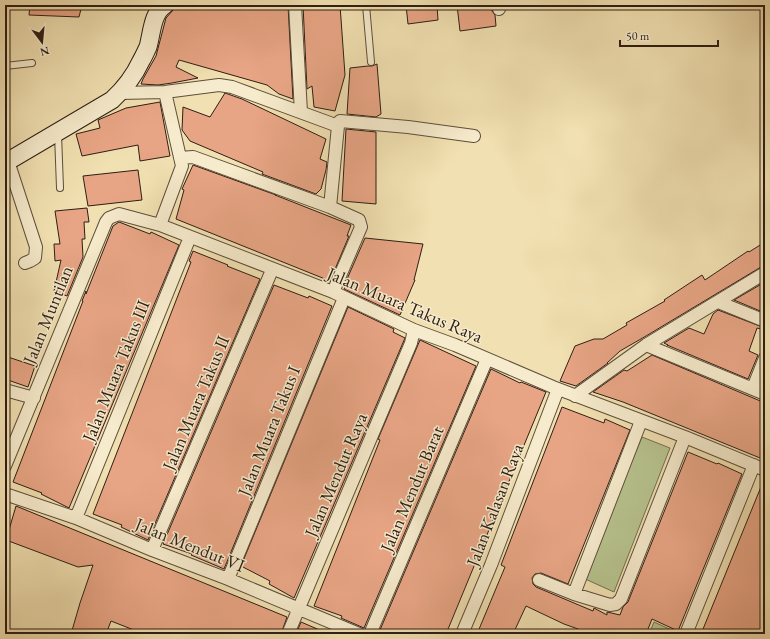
<svg xmlns="http://www.w3.org/2000/svg" width="770" height="639" font-family="'EB Garamond',serif">
<rect width="100%" height="100%" fill="#f1e0b1"/>
<filter id="stains"><feTurbulence type="fractalNoise" baseFrequency=".005" numOctaves="4"/><feColorMatrix values="0 0 0 0 .2 0 0 0 0 .09 0 0 0 0 .02 0 0 0 .5 -.17"/></filter>
<radialGradient id="worn" r=".72"><stop offset=".6" stop-color="#630" stop-opacity="0"/><stop offset="1" stop-color="#630" stop-opacity=".3"/></radialGradient>
<path fill="#b7c38e" stroke="#727052" d="M642 437 670 448 614 592 583 578Z
M654 622 676 632 675 634H649Z"/>
<path fill="#e8a585" stroke="#2d1e15" d="M30 5H82L79 17 29 15Z
M192 5H288L293 99 279 94 267 85 179 60 176 67 198 78 172 83 158 85 141 84 143 79 156 56 166 18 174 9Z
M303 5H340L345 75 335 111 314 107 312 86 307 89Z
M406 5H437L438 20 408 24Z
M457 5H491L492 11 495 15 496 26 460 31Z
M377 64 381 114 376 117 347 114 350 68 368 66H372Z
M225 93 242 99 326 139 320 159 327 162 326 170 321 189 316 194 262 174 263 172 190 141 182 130 183 107 210 117Z
M160 102 170 156 140 161 138 145 82 156 76 134 100 128 98 120 126 108Z
M346 129 376 132V204L342 201Z
M193 165 276 195H275L351 225 347 236H349L330 281 176 219 184 190 182 189Z
M138 170 142 200 88 206 83 176Z
M87 208 89 222H84L85 239H82L83 257 67 296 54 291 61 260 55 261 54 244H60L55 211Z
M119 222 150 234 151 232 179 245 69 508 41 494 42 493 13 482 83 301H82L86 291V294L113 226Z
M365 238 423 244 414 280H415L400 315 344 289 345 287 344 286Z
M765 242V266L761 267 646 336 620 351 607 363H608L576 386 560 381 575 346 594 339H603L627 325 626 323 665 301 664 300 702 275 705 280 748 251 749 252Z
M193 251 228 265 227 266 260 279 148 540 121 527 122 525 93 514 191 262 189 261Z
M765 282V313L734 300Z
M274 285 308 298 309 296 332 306 224 569 191 555 192 554 163 544Z
M348 307 394 329 393 332 405 338 294 598 269 584 270 581 241 566Z
M718 310 765 328V330L757 328 749 351 758 355 748 379 667 345H668L664 343 689 328 704 334 713 314Z
M420 340 476 366 364 628 341 618 342 616 314 606 380 440 378 439Z
M652 355 765 403V460L623 402 593 392 624 370 627 371Z
M5 356 35 366 28 387 5 379Z
M491 369 520 383 521 382 546 392 446 634H388L380 630Z
M562 407 604 423 605 419 630 430 568 584 541 573 535 574 532 578 533 584 536 587 593 611 594 608 607 615V612L620 615 623 607 628 602 688 452 717 464 718 463 742 474 678 631 652 619 646 634H592L564 624 526 606 513 634H477L505 567 501 565Z
M765 477V629L763 634H701Z
M16 506 287 617 281 634H144L111 621 106 634H71L80 603 93 565 78 567 6 540Z
M301 622 329 634H296Z"/>
<g fill="none" stroke-linecap="round" stroke-linejoin="round">
<defs>
<path id="lane" d="M148 5 157 12
M366 5 371 62
M5 66 32 63
M58 134 60 188"/>
<path id="street" d="M295 5 301 112
M498 5 499 9
M120 93 165 92 219 85 232 87 338 126 330 207
M338 126V123L340 121 408 127 474 136
M180 158 193 157 330 207 359 220 361 227 333 292
M8 161 36 247 35 258 30 261 25 263
M160 225 182 166 165 92
M718 302 765 321
M646 345 765 394
M753 388 765 358
M5 390 34 398
M575 396 646 345 765 273
M5 466 106 222 109 218 119 214 160 225 333 292 414 330 455 345 553 387 685 437 765 470
M5 494 76 518 152 550 228 579 359 634
M76 518 190 237
M152 550 272 270
M228 579 344 298
M539 580 574 594 610 605 616 604 621 599 685 437
M574 594 641 421
M288 634 411 343 414 330
M370 634 487 359
M462 634 491 565 558 389
M686 634 754 465"/>
<path id="secondary" d="M5 163 112 100C124 89 134 76 141 61 144 56 146 51 148 47 152 33 152 13 165 5"/>
</defs>
<use href="#lane" stroke="#5e4e3c" stroke-width="8"/>
<use href="#street" stroke="#5e4e3c" stroke-width="14"/>
<use href="#secondary" stroke="#2d1e15" stroke-width="19"/>
<use href="#lane" stroke="#f6ebcc" stroke-width="6"/>
<use href="#street" stroke="#f6ebcc" stroke-width="12"/>
<use href="#secondary" stroke="#f6ebcc" stroke-width="17"/>
</g>
<g text-anchor="middle" stroke-width="3" stroke-linejoin="round" paint-order="stroke">
<g font-size="18" fill="#2d1e15" stroke="#f6ebcc">
<text transform="translate(405 305) rotate(23)" y="6">Jalan Muara Takus Raya</text>
<text transform="translate(48 315) rotate(-68)" y="6">Jalan Muntilan</text>
<text transform="translate(116 371) rotate(-68)" y="6">Jalan Muara Takus III</text>
<text transform="translate(196 403) rotate(-67)" y="6">Jalan Muara Takus II</text>
<text transform="translate(269 431) rotate(-68)" y="6">Jalan Muara Takus I</text>
<text transform="translate(336 475) rotate(-67)" y="6">Jalan Mendut Raya</text>
<text transform="translate(412 489) rotate(-67)" y="6">Jalan Mendut Barat</text>
<text transform="translate(495 505) rotate(-69)" y="6">Jalan Kalasan Raya</text>
<text transform="translate(190 545) rotate(22)" y="6">Jalan Mendut VI</text>
</g>
</g>
<rect width="770" height="639" fill="none" stroke="#f1e0b1" stroke-width="20"/>
<rect x="6" y="6" width="758" height="627" fill="none" stroke="#2d1e15" stroke-width="2"/>
<rect x="10" y="10" width="750" height="619" fill="none" stroke="#2d1e15"/>
<g transform="translate(42 42) rotate(164)" stroke="#f6ebcc" stroke-width="3" paint-order="stroke">
<path d="M0-3L7 15L0 10L-7 15Z" fill="#2d1e15"/>
<text y="-6" font-size="11" font-weight="bold" text-anchor="middle" fill="#2d1e15">N</text>
</g>
<path d="M620 40v6h98v-6" fill="none" stroke="#2d1e15" stroke-width="2"/>
<text x="626" y="40" font-size="12" fill="#2d1e15" stroke="#f6ebcc" stroke-width="3" paint-order="stroke">50 m</text>
<rect width="100%" height="100%" filter="url(#stains)"/>
<rect width="100%" height="100%" fill="url(#worn)"/>
</svg>
